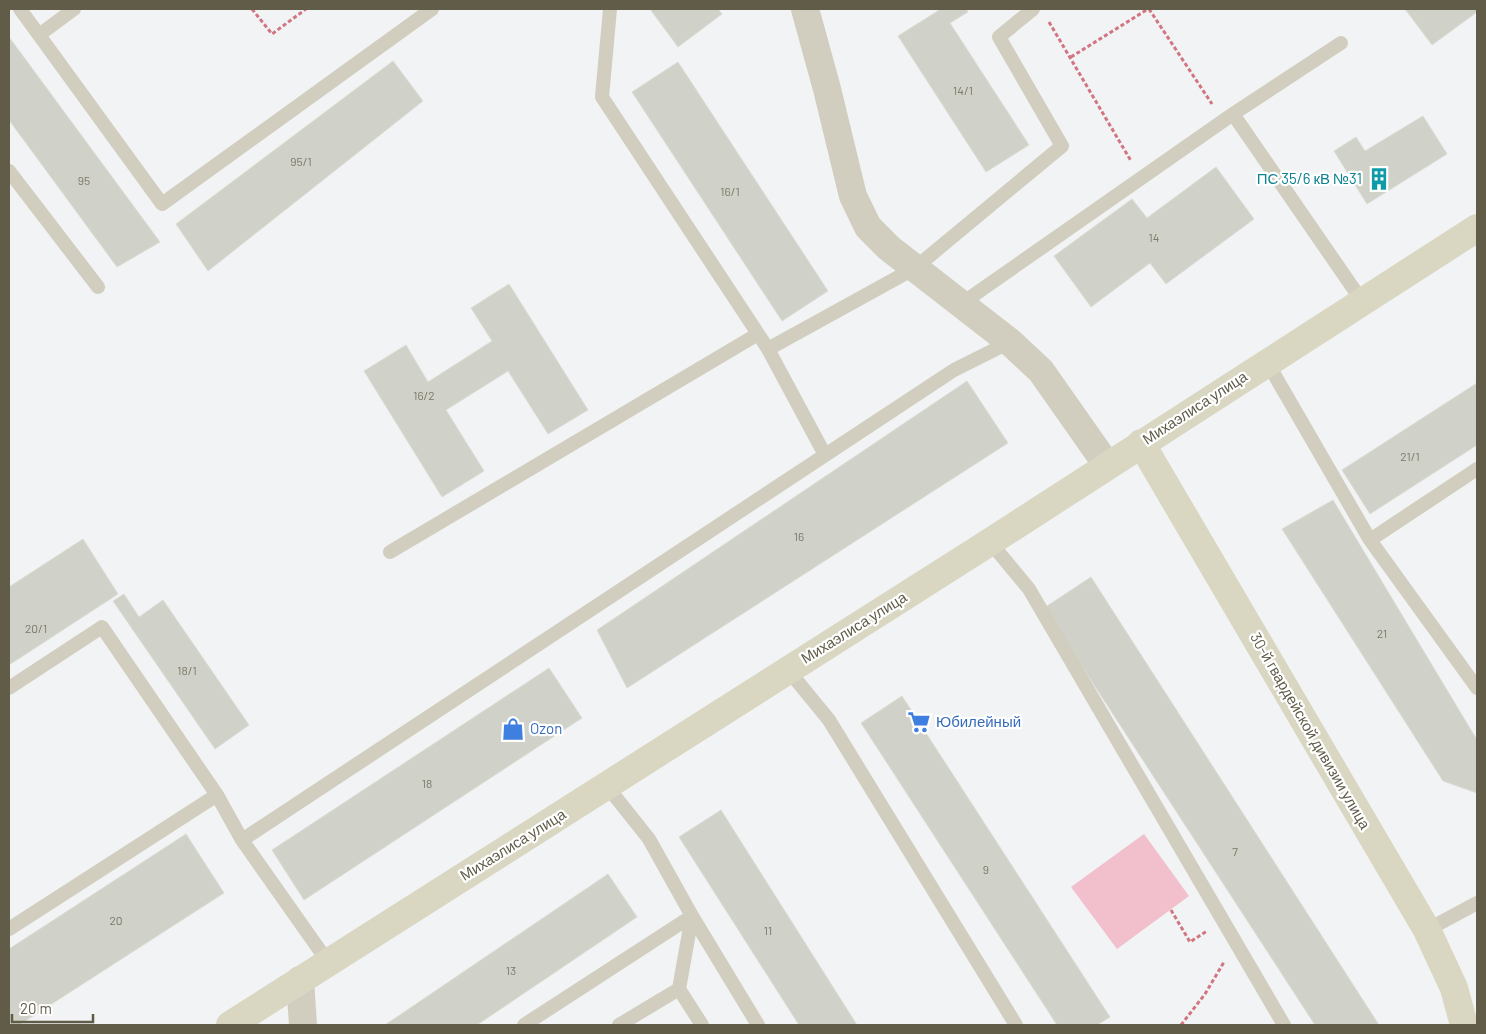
<svg xmlns="http://www.w3.org/2000/svg" width="1486" height="1034" font-family="Barlow,sans-serif">
<rect width="100%" height="100%" fill="#f1f3f4"/>
<path fill="#f2bfcc" d="M1144 834 1189 896 1117 949 1071 887Z"/>
<path fill="#d0d1c8" stroke="#dcddd5" d="M650 9H718L722 14 678 47Z
M941 9H966L968 12 950 23 1029 145 986 172 898 36Z
M1405 9H1477V12L1432 45Z
M9 37 160 242 117 267 9 120Z
M393 61 423 101 208 271 176 224Z
M678 62 828 291 782 321 632 92Z
M1423 116 1447 154 1367 204 1334 151 1356 137 1365 151Z
M1216 167 1254 219 1166 284 1150 263 1091 307 1054 256 1132 199 1147 218Z
M509 284 588 410 548 434 508 371 446 410 484 471 442 497 364 371 406 345 428 382 492 341 471 308Z
M967 381 1008 443 627 688 597 630Z
M1477 383V445L1370 514 1342 470Z
M1333 500 1477 740V793L1443 781 1282 529Z
M83 539 118 594 9 665V587Z
M1091 577 1379 1025H1315L1044 608Z
M124 594 139 617 163 600 249 725 215 749 113 601Z
M549 668 582 718 304 900 272 850Z
M902 696 1110 1017 1097 1025H1057L861 723Z
M721 810 857 1025H799L679 837Z
M186 834 224 893 19 1025H9V949Z
M608 874 637 917 477 1025H385Z"/>
<g fill="none" stroke-linecap="round" stroke-linejoin="round">
<path stroke="#d27581" stroke-width="3" stroke-dasharray="4 2.5" stroke-linecap="butt" d="M252 9 272 34 306 9
M1149 9 1212 104
M1049 22 1131 161
M1071 57 1148 9
M1171 910 1190 942 1207 931
M1181 1025 1205 994 1224 962"/>
<path stroke="#d1cebf" stroke-width="14" d="M20 9 162 204 432 9
M610 9 602 97 768 349 915 268 1062 146 999 37 1033 9
M39 35 74 9
M1233 114 1341 43
M9 171 98 287
M961 304 1233 114 1362 301
M768 349 825 455
M1267 362 1370 540
M1477 469 1370 540 1477 688
M990 542 1029 589 1284 1025
M390 552 758 334
M788 670 829 720 1016 1025
M9 688 102 627 217 795 9 929
M606 785 649 839 692 916 758 1025
M217 795 242 840 954 370 1010 342
M242 840 328 962
M1427 930 1477 903
M679 989 702 1025
M524 1025 692 916
M619 1025 679 989 692 916"/>
<path stroke="#d1cebf" stroke-width="28" d="M805 9 827 89 853 196 868 227 889 248 1010 342 1041 371 1107 465
M300 980 303 1025"/>
<path stroke="#d9d6c2" stroke-width="28" d="M1141 443 1427 930 1454 988 1464 1025
M230 1025 990 542 1477 228"/>
</g>
<defs>
<symbol id="building-bare" viewBox="-9 -9 18 18"><path d="M-4-6H4V6H1V3H-1V6H-4ZM-2.5-4.3h1.7v1.8h-1.7ZM.8-4.3h1.7v1.8H.8ZM-2.5-1h1.7V.8h-1.7ZM.8-1h1.7V.8H.8Z" fill="#0f9aa8" stroke="#fff" stroke-width="2.5" paint-order="stroke"/></symbol>
<symbol id="supermarket-bare" viewBox="-9 -9 18 18"><path d="M-6-5.5h2.5l.6 2H6L4.5 2H-2.5L-4.4-4H-6ZM-1.5 3.2a1.3 1.3 0 1 0 .1 0ZM3 3.2a1.3 1.3 0 1 0 .1 0Z" fill="#3f7fe0" stroke="#fff" stroke-width="2.5" paint-order="stroke"/></symbol>
<symbol id="shop-bare" viewBox="-9 -9 18 18"><path d="M-5-2.5h2.3a2.7 3.5 0 0 1 5.4 0H5L5.5 6h-11ZM-1.5-2.5h3a1.5 2.3 0 0 0-3 0Z" fill="#3f7fe0" stroke="#fff" stroke-width="2.5" paint-order="stroke"/></symbol>
</defs>
<g fill-rule="evenodd">
<use href="#building-bare" x="1363" y="163" width="32" height="32"/>
<use href="#supermarket-bare" x="903" y="706" width="32" height="32"/>
<use href="#shop-bare" x="497" y="713" width="32" height="32"/>
</g>
<g text-anchor="middle" stroke-width="4.5" stroke-linejoin="round" paint-order="stroke">
<g font-size="12" fill="#7c7968">
<text x="963" y="95">14/1</text>
<text x="301" y="166">95/1</text>
<text x="84" y="185">95</text>
<text x="730" y="196">16/1</text>
<text x="1154" y="242">14</text>
<text x="424" y="400">16/2</text>
<text x="1410" y="461">21/1</text>
<text x="799" y="541">16</text>
<text x="36" y="633">20/1</text>
<text x="1382" y="638">21</text>
<text x="187" y="675">18/1</text>
<text x="427" y="788">18</text>
<text x="1235" y="856">7</text>
<text x="986" y="874">9</text>
<text x="116" y="925">20</text>
<text x="768" y="935">11</text>
<text x="511" y="975">13</text>
</g>
<g font-size="15" fill="#0d838f" stroke="#fff" text-anchor="end">
<text x="1362" y="184">ПС 35/6 кВ №31</text>
</g>
<g font-size="15" fill="#605c48" stroke="#fff">
<text transform="translate(1195 408) rotate(-33)" y="5">Михаэлиса улица</text>
<text transform="translate(854 628) rotate(-32)" y="5">Михаэлиса улица</text>
<text transform="translate(1310 731) rotate(60)" y="5">30-й гвардейской дивизии улица</text>
<text transform="translate(513 845) rotate(-32)" y="5">Михаэлиса улица</text>
</g>
<g font-size="15" fill="#366cbe" stroke="#fff" text-anchor="start">
<text x="936" y="727">Юбилейный</text>
<text x="530" y="734">Ozon</text>
</g>
</g>
<rect width="1486" height="1034" fill="none" stroke="#605c48" stroke-width="20"/>
<path d="M12 1014v8h81v-8" fill="none" stroke="#605c48" stroke-width="2.5"/>
<text x="20" y="1014" font-size="15" fill="#605c48" stroke="#ffffff" stroke-width="4" paint-order="stroke">20 m</text>
</svg>
